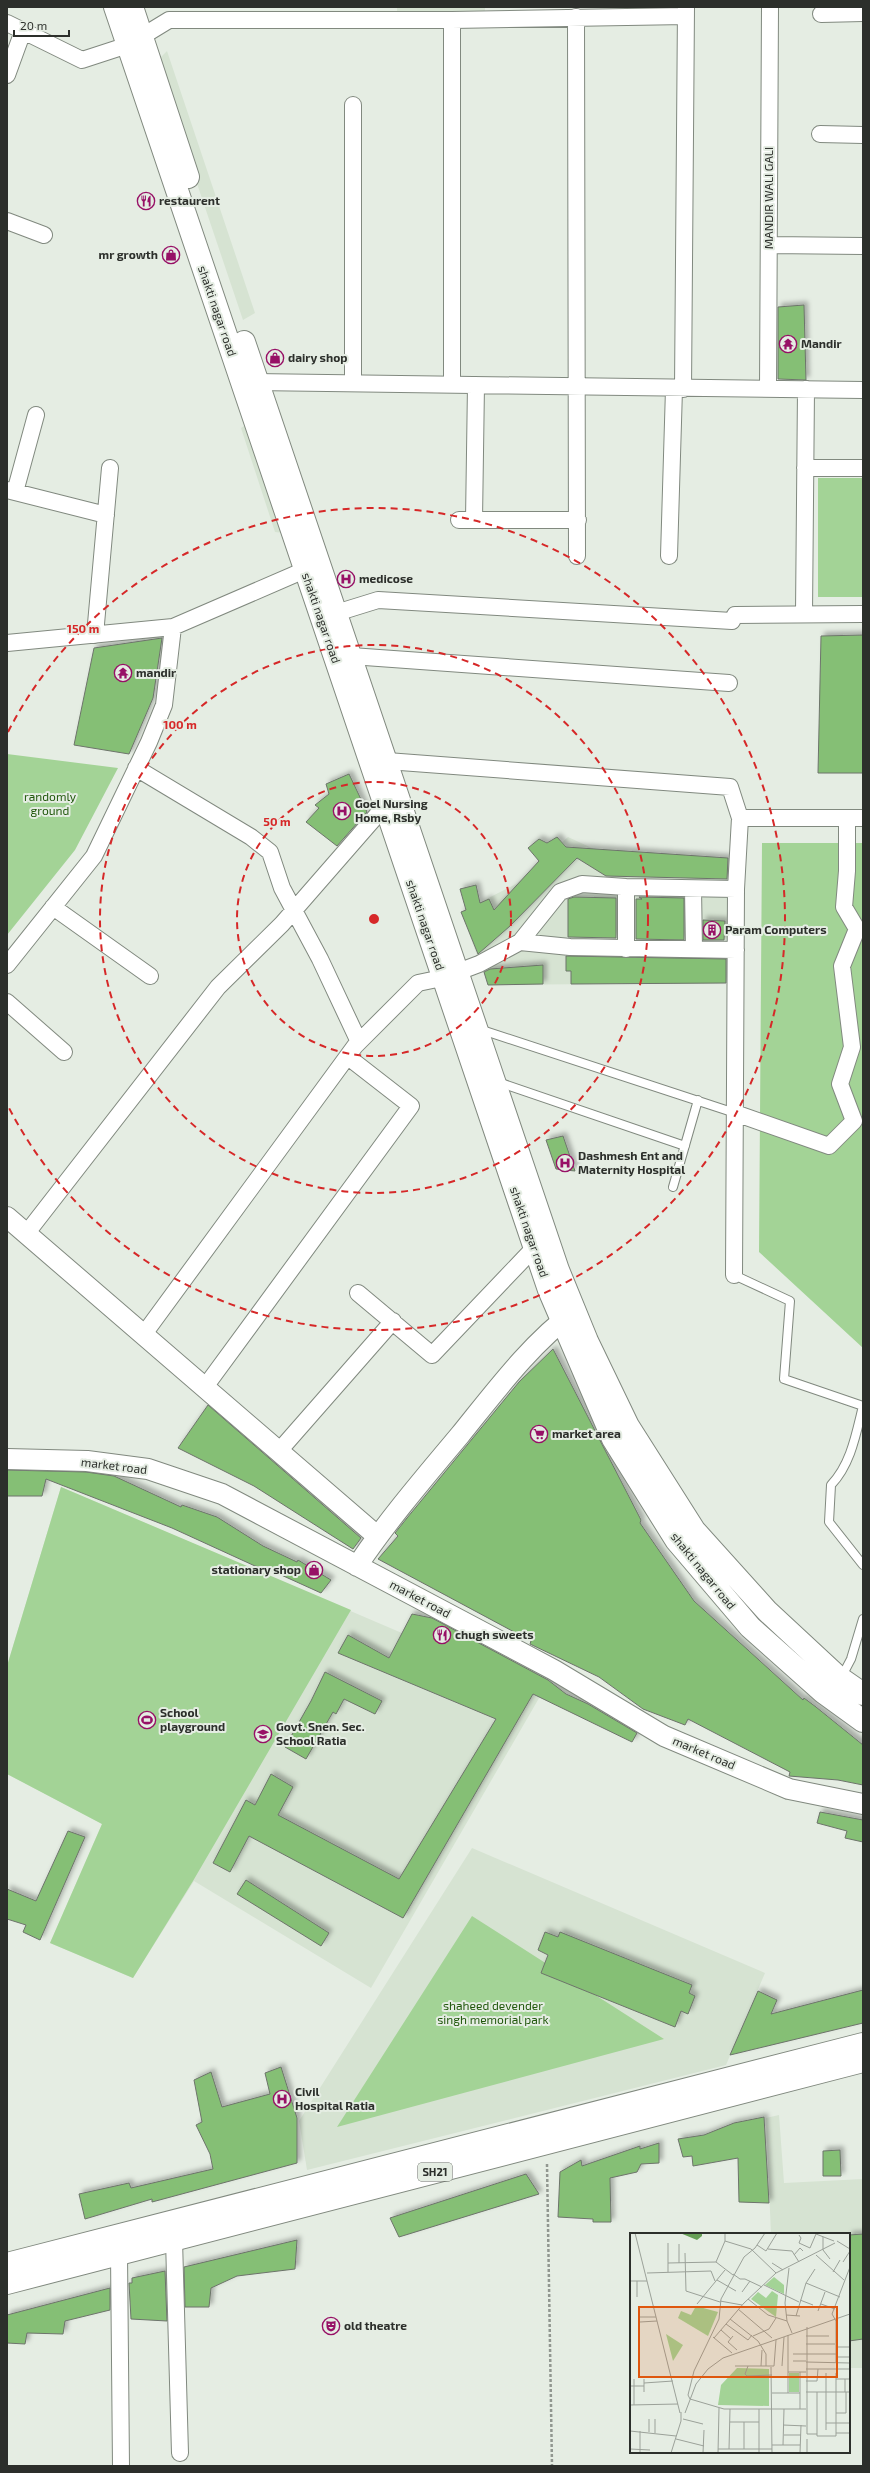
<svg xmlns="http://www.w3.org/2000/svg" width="870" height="2473" font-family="'Exo 2',sans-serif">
<defs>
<filter id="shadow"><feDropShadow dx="3.5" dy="-3.5" stdDeviation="2" flood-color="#0004"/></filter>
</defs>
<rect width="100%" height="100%" fill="#e5ede3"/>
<path fill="#d6e3d2" d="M397 7H485V13L397 12Z
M167 51 255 313 243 320 156 62Z
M247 424 283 533 275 532 241 428Z
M568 837 594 849 738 859 736 983 488 985 461 912 516 884Z
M61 1487 542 1693 371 1988 194 1881 133 1978 50 1943 102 1824 7 1774V1666Z
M472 1848 765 1973 726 2065 307 2170 299 2121Z
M779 2115 784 2183 863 2179V2368H849V2234H771L766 2118Z"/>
<path fill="#a3d396" d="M818 478H863V597H818Z
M7 754 118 768 75 850 7 935Z
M762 843H863V1348L759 1252Z
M61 1487 351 1610 193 1881 133 1978 50 1943 102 1824 7 1774V1666Z
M472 1916 664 2039 337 2127Z"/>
<path fill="#85bf74" stroke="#6d746b" filter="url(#shadow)" d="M804 305 806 380 778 379V307Z
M863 635V773H818L821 636Z
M162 638 153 698 129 754 74 745 94 648Z
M349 774 367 812 337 846 306 822 319 808 315 805 329 794 326 784Z
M557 837 566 847 728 858 727 879 606 876 577 858 510 926 478 954 461 912 466 910 460 889 476 885 480 903 489 899 494 910 539 861 528 848 539 839 547 843Z
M574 897 616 898V938L568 937V899Z
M639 897 684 898V940L636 939V899H642Z
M703 920 725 921 724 940H703Z
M566 956 726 959V983L571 984V971H566Z
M543 965V984L488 985 484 972 490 969Z
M563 1136 575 1171 556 1169 546 1140Z
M553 1349 641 1520 640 1523 694 1601 803 1700 804 1698 816 1707 863 1745V1785L838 1780 789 1776 790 1772 688 1719 685 1725 643 1709 599 1677 530 1644 531 1641 378 1559 398 1536 395 1533 407 1518 519 1382Z
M208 1405 361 1538 353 1549 254 1486 178 1448Z
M7 1470 86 1472 114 1476 181 1507 182 1505 217 1517 263 1546 297 1562 298 1560 331 1580 321 1593 268 1569 255 1566 172 1528 46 1479 42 1496H7Z
M412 1614 432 1618 548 1680 566 1694 588 1704 637 1733 632 1742 533 1694 403 1918 249 1836 230 1872 213 1863 246 1800 255 1805 271 1774 293 1787 278 1815 399 1879 496 1719 338 1653 348 1635 389 1658Z
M325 1672 382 1701 375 1714 344 1699 336 1714 333 1712 306 1759 285 1747 311 1701Z
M820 1812 863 1820V1842L845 1838 847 1831 817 1823Z
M68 1831 85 1837 40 1940 23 1932 26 1925 7 1919V1889L36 1901Z
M246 1880 329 1933 321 1946 237 1894Z
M545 1932 558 1937 560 1932 692 1985 689 1993 695 1996 688 2014 681 2011 675 2027 541 1973 548 1955 538 1950Z
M863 1990V2023L730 2055 758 1991 777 2000 771 2014Z
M281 2067 297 2118V2163L152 2202V2199L85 2219 79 2194 129 2183 131 2188 213 2169 210 2154 196 2125 202 2122 194 2080 211 2072 222 2107 270 2094 265 2073Z
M764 2117 769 2203 739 2202 738 2158 693 2166 692 2156 683 2157 678 2139 704 2135 734 2123Z
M659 2143V2163L641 2164 637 2172 610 2178 611 2222H593V2219L558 2217 560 2172 581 2160 582 2166 640 2146V2149Z
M840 2150 841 2176H823V2151Z
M526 2174 539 2194 399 2237 390 2218Z
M863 2234V2339L849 2341V2235Z
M297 2240 295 2269 237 2276 211 2288 209 2307H185L184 2267Z
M165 2271 167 2321 131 2319 129 2283H132V2278Z
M110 2288V2310L65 2321 63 2334 27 2333 25 2344 7 2343V2315Z"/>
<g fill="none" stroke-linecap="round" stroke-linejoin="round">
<defs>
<path id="service" d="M479 1029 735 1113
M498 1082 685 1146
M673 1187 698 1100
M734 1275 790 1301 784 1379 863 1406C856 1434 851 1464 831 1485L829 1522 863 1565
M841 1678 851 1659 863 1619"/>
<path id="minor" d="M821 14 863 13
M576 17 577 556
M452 20V385
M7 23 82 60 128 45 169 20H452L686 16
M7 75 23 31
M820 134 863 135
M7 221 44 235
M769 245 863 246
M249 382 863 390
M353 383V105
M683 389 686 7
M768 389 770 7
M805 468H863
M7 490 106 515
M15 492 36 415
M459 520H578
M474 520 476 385
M669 556 674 389
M336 613 378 600 732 621 735 615 863 614
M804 614 806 389
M95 635 110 468
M7 643 173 627 314 566
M351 656 729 683
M387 761 730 787 740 818 736 889 734 1275
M136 768 251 837 270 852 282 888 320 959 359 1042
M740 818H863
M626 887V949
M693 889 694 949
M53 907 150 976
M520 942 570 947 736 950
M7 965 94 856 149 742 164 705 173 627
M7 1002 64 1052
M735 1113 829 1146 854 1121 840 1084 852 1047 842 966 857 929 844 907 847 871V818
M26 1234 218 987 282 924 384 807
M358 1293 432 1355 534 1248
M144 1334 355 1046 418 983 442 978 479 964 520 942 560 892 582 884 626 887 736 889
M205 1387 411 1106 348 1057
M279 1451 393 1321
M174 2240 180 2453
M119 2254 121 2466"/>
<path id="tertiary" d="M7 1217 377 1536
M7 1459 87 1461 148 1469 222 1494 554 1670 664 1736 789 1789 863 1804
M357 1566C388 1520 424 1478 460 1435 494 1393 531 1343 575 1311"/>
<path id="secondary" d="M115 7 549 1290 613 1439 676 1540 750 1627 823 1692 863 1721
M132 7 188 177
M244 342 558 1270 587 1341 628 1426 694 1530 767 1611 837 1676 863 1694"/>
<path id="primary" d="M7 2264 863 2044
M7 2283 863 2061"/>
</defs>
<use href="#service" stroke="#81897f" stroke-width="10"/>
<use href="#minor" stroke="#81897f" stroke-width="18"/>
<use href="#tertiary" stroke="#81897f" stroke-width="22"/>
<use href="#secondary" stroke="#81897f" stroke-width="24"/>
<use href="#primary" stroke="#81897f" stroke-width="24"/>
<path stroke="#919790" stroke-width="2.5" stroke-dasharray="3 2" stroke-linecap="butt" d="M547 2164 552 2466"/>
<use href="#service" stroke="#fff" stroke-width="8"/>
<use href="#minor" stroke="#fff" stroke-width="16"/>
<use href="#tertiary" stroke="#fff" stroke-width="20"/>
<use href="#secondary" stroke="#fff" stroke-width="22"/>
<use href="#primary" stroke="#fff" stroke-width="22"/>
</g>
<g fill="none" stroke="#d62828" stroke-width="2" stroke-dasharray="7 5">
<circle cx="374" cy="919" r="137"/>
<circle cx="374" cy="919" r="274"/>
<path d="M8 732A411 411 0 1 1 8 1106"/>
</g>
<defs>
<symbol id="restaurant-ring" viewBox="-11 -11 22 22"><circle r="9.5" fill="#e5ede3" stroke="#971066" stroke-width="1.5"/><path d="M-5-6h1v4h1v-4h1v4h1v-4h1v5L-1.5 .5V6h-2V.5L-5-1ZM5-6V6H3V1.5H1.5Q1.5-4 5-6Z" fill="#971066"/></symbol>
<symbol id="shop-ring" viewBox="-11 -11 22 22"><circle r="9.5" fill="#e5ede3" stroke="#971066" stroke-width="1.5"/><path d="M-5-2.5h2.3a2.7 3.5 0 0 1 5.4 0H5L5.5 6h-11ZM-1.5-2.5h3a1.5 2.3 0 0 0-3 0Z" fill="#971066"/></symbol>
<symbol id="temple-ring" viewBox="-11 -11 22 22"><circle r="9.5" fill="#e5ede3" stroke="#971066" stroke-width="1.5"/><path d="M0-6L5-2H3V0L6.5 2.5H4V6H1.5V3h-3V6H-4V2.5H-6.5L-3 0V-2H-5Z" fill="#971066"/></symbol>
<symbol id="hospital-ring" viewBox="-11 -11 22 22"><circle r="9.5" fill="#e5ede3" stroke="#971066" stroke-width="1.5"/><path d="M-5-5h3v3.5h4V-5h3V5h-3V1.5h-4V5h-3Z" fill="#971066"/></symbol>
<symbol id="building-ring" viewBox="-11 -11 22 22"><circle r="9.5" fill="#e5ede3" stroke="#971066" stroke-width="1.5"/><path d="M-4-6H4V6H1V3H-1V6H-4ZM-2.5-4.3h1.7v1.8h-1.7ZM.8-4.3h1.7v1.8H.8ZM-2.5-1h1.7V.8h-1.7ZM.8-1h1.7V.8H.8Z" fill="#971066"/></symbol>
<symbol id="supermarket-ring" viewBox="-11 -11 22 22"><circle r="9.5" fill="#e5ede3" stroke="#971066" stroke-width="1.5"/><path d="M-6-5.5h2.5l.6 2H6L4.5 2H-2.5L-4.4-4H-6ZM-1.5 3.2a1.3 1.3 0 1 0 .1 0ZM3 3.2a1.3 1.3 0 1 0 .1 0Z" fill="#971066"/></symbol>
<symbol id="stadium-ring" viewBox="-11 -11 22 22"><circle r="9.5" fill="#e5ede3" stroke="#971066" stroke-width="1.5"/><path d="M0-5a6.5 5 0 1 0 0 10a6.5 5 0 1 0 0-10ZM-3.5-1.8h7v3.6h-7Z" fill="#971066"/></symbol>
<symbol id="school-ring" viewBox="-11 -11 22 22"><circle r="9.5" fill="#e5ede3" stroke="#971066" stroke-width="1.5"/><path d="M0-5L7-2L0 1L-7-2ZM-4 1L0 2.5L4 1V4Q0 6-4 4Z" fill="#971066"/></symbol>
<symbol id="theatre-ring" viewBox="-11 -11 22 22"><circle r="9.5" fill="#e5ede3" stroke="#971066" stroke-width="1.5"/><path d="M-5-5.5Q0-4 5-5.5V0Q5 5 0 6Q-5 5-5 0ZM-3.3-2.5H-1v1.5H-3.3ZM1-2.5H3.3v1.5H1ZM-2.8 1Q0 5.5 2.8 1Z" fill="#971066"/></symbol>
</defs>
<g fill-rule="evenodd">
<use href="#restaurant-ring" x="136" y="191" width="20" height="20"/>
<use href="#shop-ring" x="161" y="245" width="20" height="20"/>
<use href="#temple-ring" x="778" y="334" width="20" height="20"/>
<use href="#shop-ring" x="265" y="348" width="20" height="20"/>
<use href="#hospital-ring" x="336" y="569" width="20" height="20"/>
<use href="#temple-ring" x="113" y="663" width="20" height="20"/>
<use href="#hospital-ring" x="332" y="801" width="20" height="20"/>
<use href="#building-ring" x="702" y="920" width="20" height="20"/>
<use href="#hospital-ring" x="555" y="1153" width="20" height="20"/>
<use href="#supermarket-ring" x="529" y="1424" width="20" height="20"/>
<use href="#shop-ring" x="304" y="1560" width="20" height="20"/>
<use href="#restaurant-ring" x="432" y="1625" width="20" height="20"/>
<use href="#stadium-ring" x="137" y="1710" width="20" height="20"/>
<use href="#school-ring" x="253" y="1724" width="20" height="20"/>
<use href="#hospital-ring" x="272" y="2089" width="20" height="20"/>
<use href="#theatre-ring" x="321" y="2316" width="20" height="20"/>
</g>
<g text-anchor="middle" stroke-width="4" stroke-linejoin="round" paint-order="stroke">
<rect fill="#e5ede3" stroke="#646862" stroke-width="1" x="418" y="2163" width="34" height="18" rx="3"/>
<g font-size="11" font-weight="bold" fill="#2c2f2b">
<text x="435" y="2176">SH21</text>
</g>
<g font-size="12" fill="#2c2f2b" stroke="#e5ede3">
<text transform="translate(769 198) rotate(-90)" y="4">MANDIR WALI GALI</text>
<text transform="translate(217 311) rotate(71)" y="4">shakti nagar road</text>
<text transform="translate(321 618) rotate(71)" y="4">shakti nagar road</text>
<text transform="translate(425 925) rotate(71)" y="4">shakti nagar road</text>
<text transform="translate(529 1232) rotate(71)" y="4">shakti nagar road</text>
<text transform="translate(114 1466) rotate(7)" y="4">market road</text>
<text transform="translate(703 1571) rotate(51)" y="4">shakti nagar road</text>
<text transform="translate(420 1599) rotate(28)" y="4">market road</text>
<text transform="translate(704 1753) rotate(23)" y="4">market road</text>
</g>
<g font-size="12" font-weight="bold" fill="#2c2f2b" stroke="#e5ede3" text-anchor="start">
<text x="159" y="205">restaurent</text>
<text x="158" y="259" text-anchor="end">mr growth</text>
<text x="801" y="348">Mandir</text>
<text x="288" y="362">dairy shop</text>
<text x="359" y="583">medicose</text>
<text x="136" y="677">mandir</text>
<text x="355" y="808">Goel Nursing<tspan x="355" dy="14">Home, Rsby</tspan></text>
<text x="725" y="934">Param Computers</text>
<text x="578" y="1160">Dashmesh Ent and<tspan x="578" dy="14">Maternity Hospital</tspan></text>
<text x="552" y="1438">market area</text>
<text x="301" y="1574" text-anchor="end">stationary shop</text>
<text x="455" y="1639">chugh sweets</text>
<text x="160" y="1717">School<tspan x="160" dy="14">playground</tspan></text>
<text x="276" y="1731">Govt. Snen. Sec.<tspan x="276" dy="14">School Ratia</tspan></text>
<text x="295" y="2096">Civil<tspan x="295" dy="14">Hospital Ratia</tspan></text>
<text x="344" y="2330">old theatre</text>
</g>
<g font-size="12" fill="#21580c" stroke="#e5ede3">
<text x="50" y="801">randomly<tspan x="50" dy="14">ground</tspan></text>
<text x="493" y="2010">shaheed devender<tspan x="493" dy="14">singh memorial park</tspan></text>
</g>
</g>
<g transform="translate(630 2233)">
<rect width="220" height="220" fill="#e5ede3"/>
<path d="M144 44 154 52V61L135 52ZM142 58 148 62 146 84 121 66 128 59 136 65ZM66 73 88 79 78 103 48 85 51 78 61 82ZM36 101 53 112 43 128ZM107 135 139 136V173L88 172 91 152ZM159 140H169V159H159Z" fill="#a3d396"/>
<path d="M50 0H72V3L67 7Z" fill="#669f56"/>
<path fill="none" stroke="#9ba199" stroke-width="1" d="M5 0 50 180M95 0V8L121 16 146 40M135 0 125 15 114 24 91 66 89 86 64 138 58 162 60 166 94 176H176M186 1 204 8M169 2 171 5 169 10 180 15 186 1M193 4V17L200 26M207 8 220 16M38 10V39M49 11V30M127 12 136 18 147 0M138 16 162 18 169 29M55 20 56 58 90 69M164 22 170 15 173 18M186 22 214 47M86 29 95 8M213 29 220 18M38 30 86 29 103 42M142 30 153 37M159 35 155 70 157 88 162 100M203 39 210 27M17 40 81 38 85 48M103 41 110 46H115L132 54M87 47 106 58M0 48H17M176 50 210 64M134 52 169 69M112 59 120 48M7 64V48M118 66 138 82 157 88M170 67 183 72M90 68 112 72M67 71 95 37M191 71 205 76M108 76 142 105M188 78 195 59M156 82 170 83M166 83 176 50 185 36M8 84H26M100 86 128 108 136 121V133M10 89 27 88M96 91 118 107 122 102M177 94V201H187M91 97 101 106M103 103 98 109 107 117M123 103 139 96 146 85M176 103H199M83 104 102 120M84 105 114 70 146 40 205 10M176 111H205M206 114H220M163 121H206M206 124H220M163 128H176M176 129 220 130M206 129V88L202 81 220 34M105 133H144L146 107M118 133 115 141 117 143 142 142M131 133 132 117M152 133 154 104M141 134 142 220M176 136H220M158 139H176M206 140V159M4 146V172M14 146V159M206 146H220M176 148H187L188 136M14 150 43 148M0 153H14M176 159H220M187 159V203H206V159M215 159V146M142 160H170M158 160V102M0 172 48 171M170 176V139M55 180 66 151 78 136 93 125 220 81M206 180H216V159M19 186V199M25 186V200M53 186 73 191M100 189H129M196 190H220M153 192 176 193M196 197V140M0 198 46 203M10 198V220M206 200H220M154 202H171M46 206 74 213M177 206V220M142 212H170M153 212 154 176M0 216 20 217M88 216H142M99 216 100 176M114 216V189M41 220 51 188V179M73 220 74 197M88 220 89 175M129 220V176M170 220 171 192"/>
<path fill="#df570e" fill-opacity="0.15" stroke="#df570e" stroke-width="2" d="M9 74H207V144H9Z"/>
<rect width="220" height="220" fill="none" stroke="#2c2f2b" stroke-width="2"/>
</g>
<circle cx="374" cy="919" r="6" fill="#d62828" stroke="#e5ede3" stroke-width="2"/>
<g font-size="12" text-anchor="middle" font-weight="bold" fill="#d62828" stroke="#e5ede3" stroke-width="4" stroke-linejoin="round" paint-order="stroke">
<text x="83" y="633">150 m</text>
<text x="180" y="729">100 m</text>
<text x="277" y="826">50 m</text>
</g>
<rect width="870" height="2473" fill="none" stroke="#2c2f2b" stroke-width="16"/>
<path d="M14 30v6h55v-6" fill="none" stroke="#2c2f2b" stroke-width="2"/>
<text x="20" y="30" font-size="12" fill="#2c2f2b" stroke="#e5ede3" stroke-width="3" paint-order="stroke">20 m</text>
</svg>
